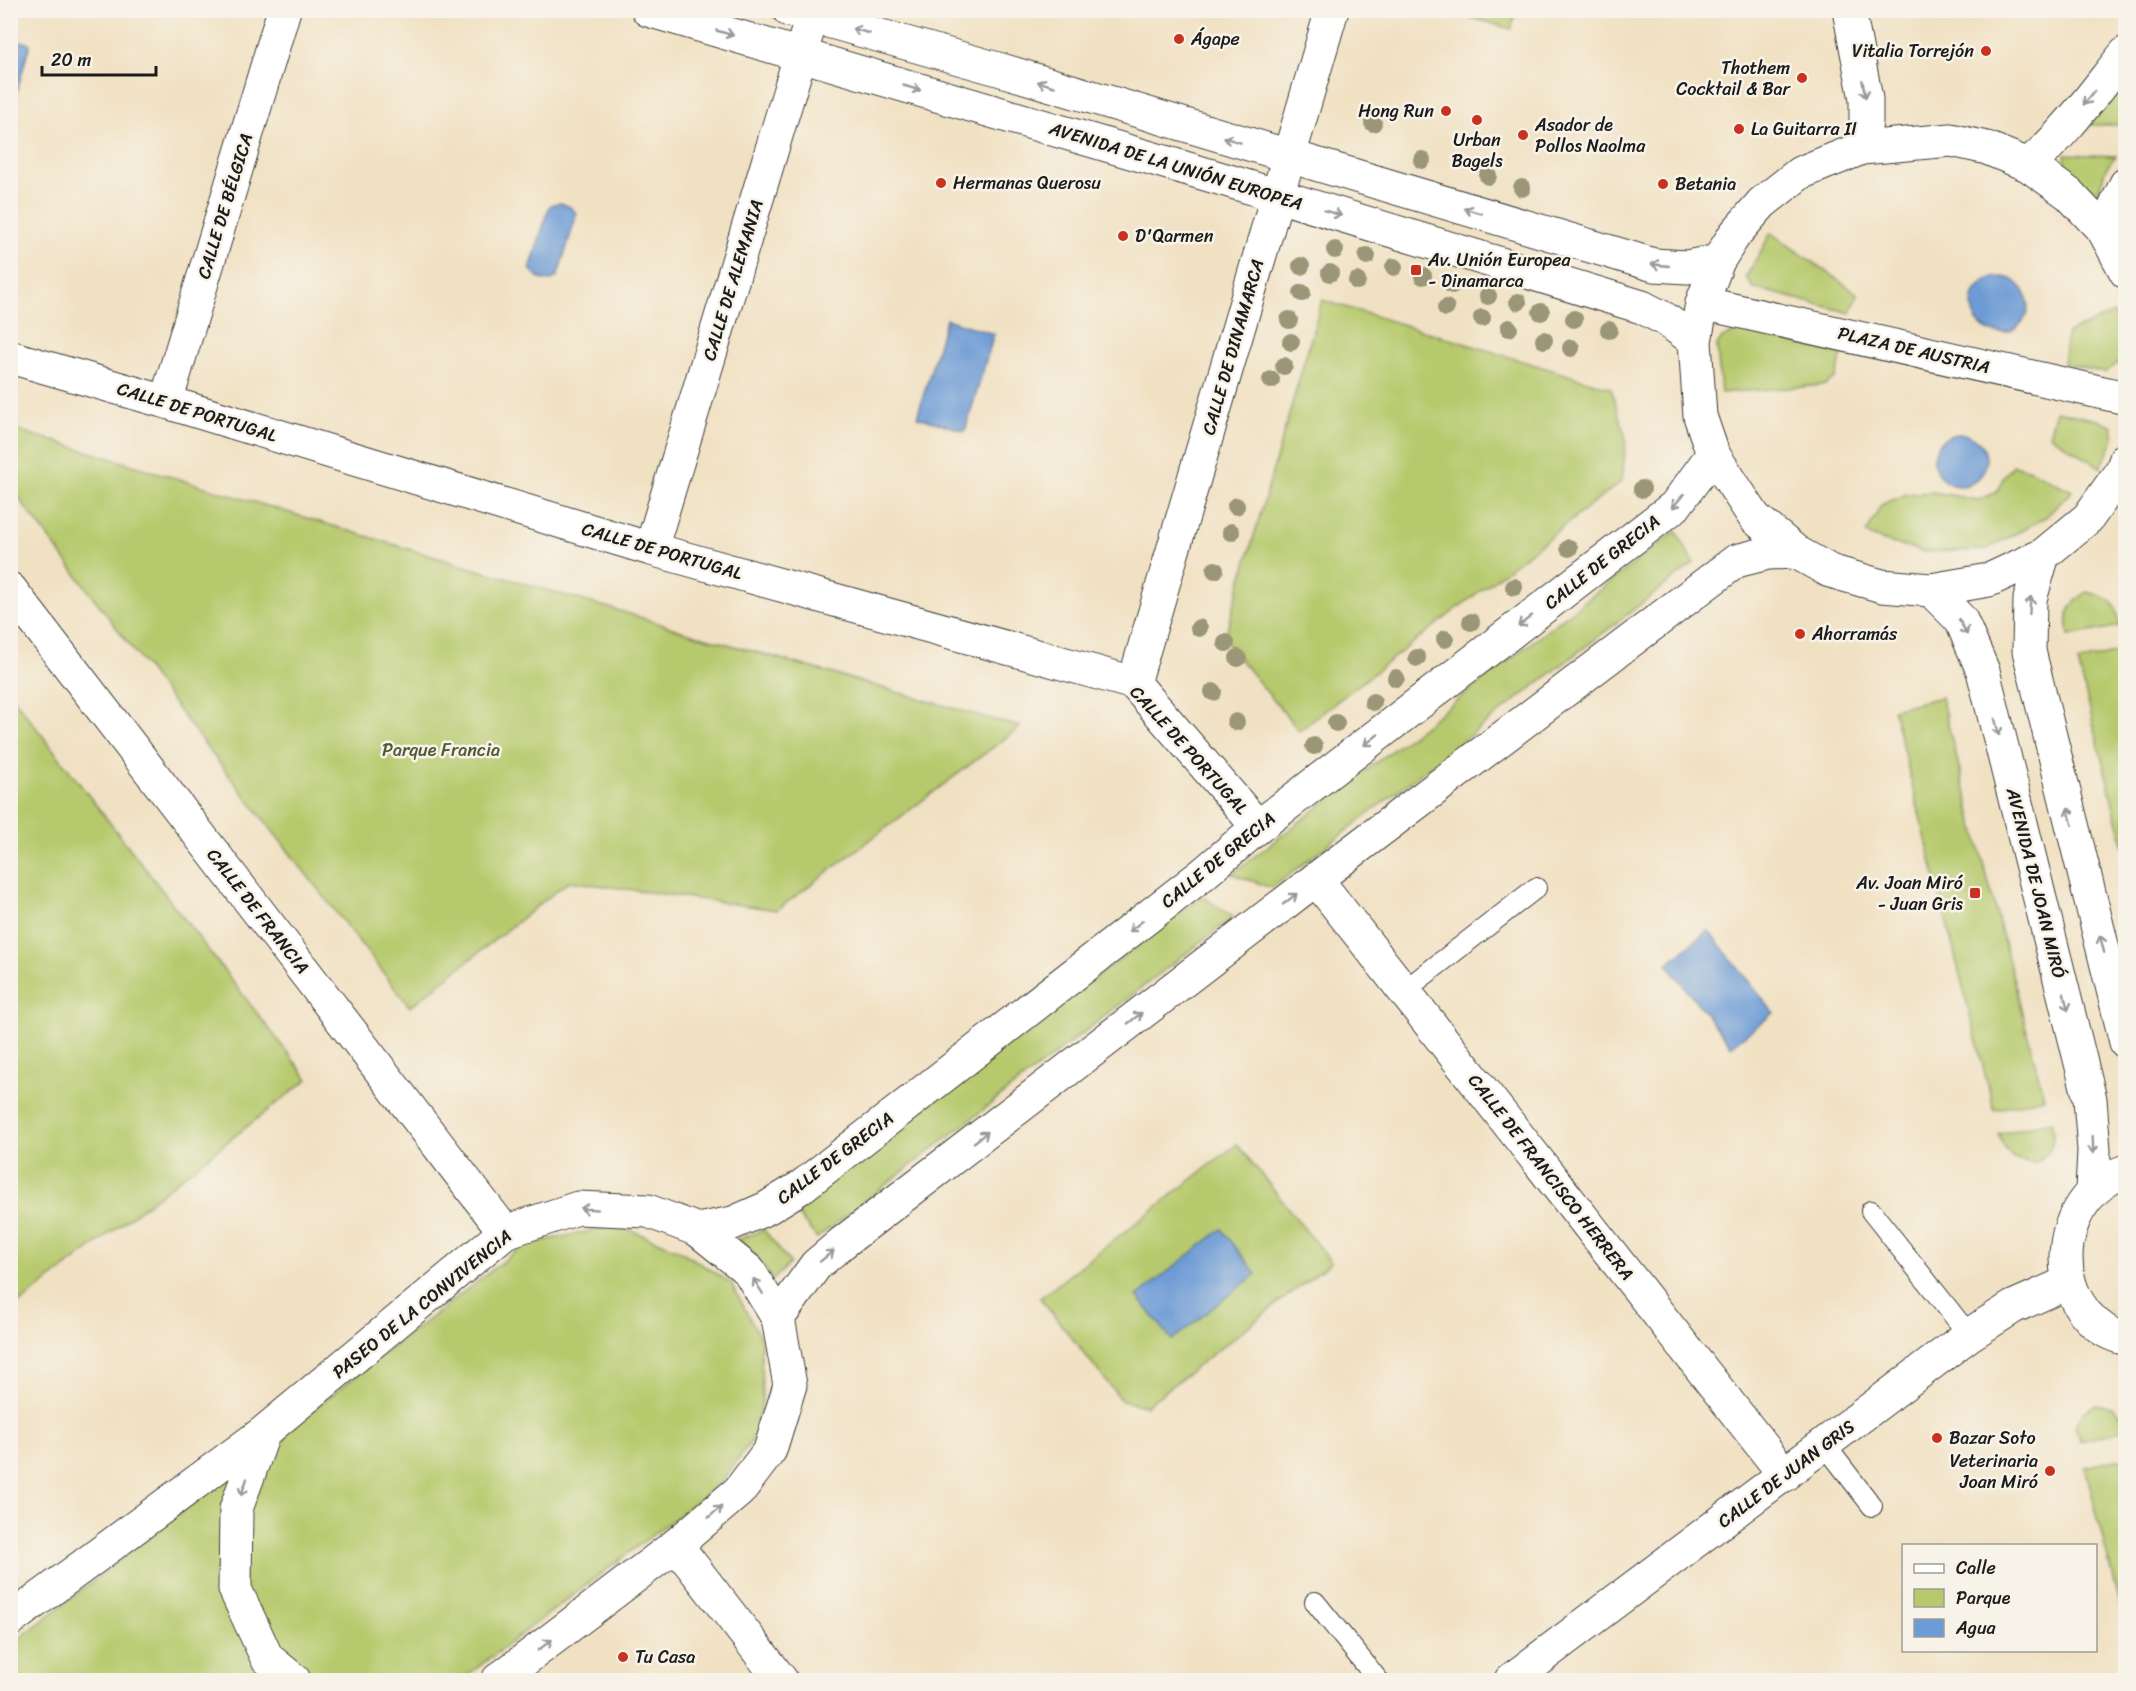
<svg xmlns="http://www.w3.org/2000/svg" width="2136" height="1691" font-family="Sriracha,sans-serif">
<rect width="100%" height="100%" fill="#f7f3e8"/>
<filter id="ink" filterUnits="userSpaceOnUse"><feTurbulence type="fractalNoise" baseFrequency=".0167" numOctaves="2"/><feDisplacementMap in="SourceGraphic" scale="12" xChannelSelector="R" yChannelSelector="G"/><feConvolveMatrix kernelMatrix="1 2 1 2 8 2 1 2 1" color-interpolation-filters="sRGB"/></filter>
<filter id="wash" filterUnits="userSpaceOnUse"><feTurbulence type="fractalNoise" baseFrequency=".008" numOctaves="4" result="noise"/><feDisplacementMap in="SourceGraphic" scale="24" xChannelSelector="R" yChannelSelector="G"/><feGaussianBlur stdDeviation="1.35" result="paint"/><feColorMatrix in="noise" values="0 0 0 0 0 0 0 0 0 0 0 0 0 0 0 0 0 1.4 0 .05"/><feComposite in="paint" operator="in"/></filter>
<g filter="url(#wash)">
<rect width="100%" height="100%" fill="#f1e1c3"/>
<path fill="#b6c96c" stroke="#697244" stroke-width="1.5" d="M1456 10H1517V11L1511 29 1455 13Z
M2125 78V125H2088Z
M2065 154 2116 156 2106 168 2097 196 2065 175 2064 165Z
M1771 233 1858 294 1851 313 1754 288 1746 277Z
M1322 300 1611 388 1626 439 1622 481 1299 731 1224 640Z
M2114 313 2123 359 2105 373 2063 363 2067 333Z
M1738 331 1842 354 1836 377 1825 385 1721 393 1717 346 1722 338Z
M2056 411 2102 421 2112 427 2114 438 2101 468 2049 435Z
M11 428 468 567 630 614 682 631 1020 727 777 910 569 881 410 1007 196 733 11 488Z
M2013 465 2028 469 2072 491 2046 517 1986 550 1925 552 1884 541 1866 534 1881 505 1907 494 1933 492 1978 500 1997 492 2004 476Z
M1676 531 1694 563 1272 888 1232 874Z
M2087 592C2112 598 2116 601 2120 626L2069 636C2065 613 2068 605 2087 592Z
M2125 650H2126L2125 852 2078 662Z
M11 695 308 1079 11 1310Z
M1941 697 2044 1098 1994 1110 1893 709Z
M1202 896 1233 917 817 1238 793 1209Z
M2051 1121C2056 1142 2053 1149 2036 1163 2013 1161 2006 1157 1999 1134Z
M1237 1144 1331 1262 1146 1406 1122 1401 1040 1298Z
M618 1225 679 1250 731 1283 761 1339 762 1402 753 1439 721 1483 461 1680H11V1645L524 1245Z
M764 1230 790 1263 773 1280 758 1258 738 1239Z
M2095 1405 2112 1407 2124 1417 2125 1430 2080 1441 2076 1426 2083 1412Z
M2125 1458H2126L2125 1627 2085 1467Z"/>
<path fill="#6d9bd5" stroke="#445c78" stroke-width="1.5" d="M11 38 30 44 11 112 10 38Z
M561 203 570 207 576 213 575 220 560 269 557 277 550 281 540 279 530 269 549 207 553 204Z
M1972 305a28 28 0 1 1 56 0a28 28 0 1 1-56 0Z
M946 319 994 334 965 431 917 417Z
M1934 460a26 26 0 1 1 52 0a26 26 0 1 1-52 0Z
M1708 930 1774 1013 1731 1046 1667 964Z
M1222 1229 1256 1274 1172 1340 1137 1296Z"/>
</g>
<g filter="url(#ink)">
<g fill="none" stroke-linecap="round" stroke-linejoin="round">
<defs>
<path id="lane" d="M1404 991 1536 888
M1871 1211 1969 1335
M1825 1445 1872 1506
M1315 1602 1378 1680"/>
<path id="street" d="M1849 10 1866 99V121L1862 148
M10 357 166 402 651 549 1134 683 1258 827
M166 402 284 10
M651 549 814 10
M10 589 505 1232
M1134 683 1332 10
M1316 879 1785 1475
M676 1545 781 1680
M1511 1680 1969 1335 2013 1307 2069 1282"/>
<path id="secondary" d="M648 10 1229 181 1642 307 1665 319 1695 341
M789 10 998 69 1654 265 1687 267 1718 261
M2028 165C2066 133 2095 91 2126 53
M2104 231 2126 184
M2126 272 2104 231 2069 194 2028 165 1987 148 1951 140 1862 148 1800 173 1762 203 1735 234 1718 261 1702 303 1695 341 1700 416 1713 454 1755 518 1796 552 1830 571 1882 586 1931 590 1989 580 2043 555 2088 518 2122 470 2126 459
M1702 303 2126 398
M2043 555 2030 599 2029 651 2126 1042
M1931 590 1961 620 1983 671 2090 1099 2094 1150 2092 1191
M2126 1171C2058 1194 2044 1290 2104 1330 2110 1334 2119 1337 2126 1339
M698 1230 733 1223 767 1208 801 1187 1203 874 1258 827 1675 506 1713 454
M778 1318 816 1265 842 1243 1316 879 1736 561 1768 553 1796 552
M264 1432 236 1509 235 1589 267 1658 294 1680
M10 1620 264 1432 505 1232 578 1208 648 1211 698 1230 749 1271 778 1318 790 1385 770 1450 739 1491 676 1545 498 1680"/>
</defs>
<use href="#lane" stroke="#3c3a35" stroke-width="22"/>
<use href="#street" stroke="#3c3a35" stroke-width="35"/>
<use href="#secondary" stroke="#3c3a35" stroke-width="35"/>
<use href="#lane" stroke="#fff" stroke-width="20"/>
<use href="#street" stroke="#fff" stroke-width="33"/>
<use href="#secondary" stroke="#fff" stroke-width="33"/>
</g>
<g fill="#9a9677">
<circle cx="1373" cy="123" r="9"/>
<circle cx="1422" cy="160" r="9"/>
<circle cx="1488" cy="176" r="9"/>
<circle cx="1522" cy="188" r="9"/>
<circle cx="1335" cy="250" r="9"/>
<circle cx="1367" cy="256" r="9"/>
<circle cx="1301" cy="266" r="9"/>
<circle cx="1394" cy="267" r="9"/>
<circle cx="1330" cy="273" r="9"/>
<circle cx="1423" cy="276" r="9"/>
<circle cx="1357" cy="281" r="9"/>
<circle cx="1452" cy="285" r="9"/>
<circle cx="1302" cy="293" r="9"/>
<circle cx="1488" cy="296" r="9"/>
<circle cx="1518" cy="302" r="9"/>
<circle cx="1446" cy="308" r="9"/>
<circle cx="1541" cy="312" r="9"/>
<circle cx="1482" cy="318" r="9"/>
<circle cx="1574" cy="319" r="9"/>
<circle cx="1289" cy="320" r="9"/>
<circle cx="1509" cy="328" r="9"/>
<circle cx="1609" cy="330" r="9"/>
<circle cx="1544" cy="340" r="9"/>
<circle cx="1291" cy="342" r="9"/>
<circle cx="1571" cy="348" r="9"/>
<circle cx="1284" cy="366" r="9"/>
<circle cx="1271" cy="380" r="9"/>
<circle cx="1642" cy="489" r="9"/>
<circle cx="1236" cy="506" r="9"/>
<circle cx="1231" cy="532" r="9"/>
<circle cx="1569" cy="548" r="9"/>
<circle cx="1215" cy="570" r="9"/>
<circle cx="1514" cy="587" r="9"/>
<circle cx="1471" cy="622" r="9"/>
<circle cx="1199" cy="628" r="9"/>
<circle cx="1445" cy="639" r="9"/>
<circle cx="1226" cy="643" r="9"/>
<circle cx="1238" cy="658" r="9"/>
<circle cx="1417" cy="658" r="9"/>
<circle cx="1396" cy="678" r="9"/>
<circle cx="1213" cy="692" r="9"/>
<circle cx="1373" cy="702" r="9"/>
<circle cx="1236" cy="722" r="9"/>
<circle cx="1336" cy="723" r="9"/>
<circle cx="1314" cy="746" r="9"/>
</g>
<defs><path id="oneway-shaft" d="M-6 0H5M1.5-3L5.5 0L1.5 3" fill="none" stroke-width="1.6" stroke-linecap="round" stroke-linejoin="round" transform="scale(1.5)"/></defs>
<g stroke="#999">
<use href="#oneway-shaft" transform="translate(861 31) rotate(-164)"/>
<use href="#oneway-shaft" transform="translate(725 33) rotate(16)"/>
<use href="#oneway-shaft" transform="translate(1046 84) rotate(-163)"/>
<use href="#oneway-shaft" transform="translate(912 88) rotate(16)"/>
<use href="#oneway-shaft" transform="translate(1864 89) rotate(79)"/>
<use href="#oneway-shaft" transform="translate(2089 98) rotate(129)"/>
<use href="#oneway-shaft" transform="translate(1232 140) rotate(-163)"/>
<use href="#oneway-shaft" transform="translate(1473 211) rotate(-163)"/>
<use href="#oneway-shaft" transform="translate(1333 213) rotate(17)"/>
<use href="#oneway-shaft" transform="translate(1660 265) rotate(-174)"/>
<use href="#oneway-shaft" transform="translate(1678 501) rotate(130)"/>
<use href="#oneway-shaft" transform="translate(2030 605) rotate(-86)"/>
<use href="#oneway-shaft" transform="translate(1525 621) rotate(142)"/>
<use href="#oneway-shaft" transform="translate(1963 627) rotate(62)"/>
<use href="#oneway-shaft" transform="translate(1997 727) rotate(76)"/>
<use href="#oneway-shaft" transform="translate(1371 740) rotate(142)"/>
<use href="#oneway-shaft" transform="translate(2070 816) rotate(-104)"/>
<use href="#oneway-shaft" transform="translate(1290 899) rotate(-38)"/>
<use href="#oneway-shaft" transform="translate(1136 926) rotate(142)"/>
<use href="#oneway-shaft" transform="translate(2102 944) rotate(-104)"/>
<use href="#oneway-shaft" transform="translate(2066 1002) rotate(76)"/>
<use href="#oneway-shaft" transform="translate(1135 1018) rotate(-38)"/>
<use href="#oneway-shaft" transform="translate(981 1137) rotate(-38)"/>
<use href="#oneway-shaft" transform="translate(2093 1145) rotate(88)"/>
<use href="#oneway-shaft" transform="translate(589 1209) rotate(-177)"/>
<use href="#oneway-shaft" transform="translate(827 1256) rotate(-39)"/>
<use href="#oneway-shaft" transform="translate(758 1286) rotate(-122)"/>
<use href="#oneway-shaft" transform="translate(244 1487) rotate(110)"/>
<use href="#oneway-shaft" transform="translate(715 1512) rotate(-41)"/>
<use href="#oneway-shaft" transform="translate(545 1645) rotate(-37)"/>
</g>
</g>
<g fill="#c8321e" stroke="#f7f3e8" stroke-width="2">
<circle cx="1179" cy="39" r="6"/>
<circle cx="1986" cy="51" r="6"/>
<circle cx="1802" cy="78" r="6"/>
<circle cx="1446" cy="111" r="6"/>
<circle cx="1477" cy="120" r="6"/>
<circle cx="1739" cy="129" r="6"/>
<circle cx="1523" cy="135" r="6"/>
<circle cx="941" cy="183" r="6"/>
<circle cx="1663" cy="184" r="6"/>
<circle cx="1123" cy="236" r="6"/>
<rect x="1410" y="264" width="12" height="12" rx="3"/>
<circle cx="1800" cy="634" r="6"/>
<rect x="1969" y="887" width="12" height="12" rx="3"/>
<circle cx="1937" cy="1438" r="6"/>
<circle cx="2050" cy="1471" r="6"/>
<circle cx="623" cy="1657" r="6"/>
</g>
<g text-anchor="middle" stroke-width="5" stroke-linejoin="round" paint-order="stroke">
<g font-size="18" fill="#1c1c1c" stroke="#f7f3e8" text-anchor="start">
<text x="1191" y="45">Ágape</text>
<text x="1974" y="57" text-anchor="end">Vitalia Torrejón</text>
<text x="1790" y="74" text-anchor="end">Thothem<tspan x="1790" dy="21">Cocktail &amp; Bar</tspan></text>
<text x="1434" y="117" text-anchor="end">Hong Run</text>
<text x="1535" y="131">Asador de<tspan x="1535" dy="21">Pollos Naolma</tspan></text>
<text x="1751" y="135">La Guitarra II</text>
<text x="1477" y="146" text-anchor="middle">Urban<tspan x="1477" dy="21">Bagels</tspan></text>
<text x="953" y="189">Hermanas Querosu</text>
<text x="1675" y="190">Betania</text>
<text x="1135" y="242">D'Qarmen</text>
<text x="1428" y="266">Av. Unión Europea<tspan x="1428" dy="21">- Dinamarca</tspan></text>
<text x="1812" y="640">Ahorramás</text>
<text x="1963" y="889" text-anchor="end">Av. Joan Miró<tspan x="1963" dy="21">- Juan Gris</tspan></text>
<text x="1949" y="1444">Bazar Soto</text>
<text x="2038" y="1467" text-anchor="end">Veterinaria<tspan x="2038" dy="21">Joan Miró</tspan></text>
<text x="635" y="1663">Tu Casa</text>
</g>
<g font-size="18" fill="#1c1c1c" stroke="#f7f3e8">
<text transform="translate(1176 166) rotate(17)" y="6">AVENIDA DE LA UNIÓN EUROPEA</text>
<text transform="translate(225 206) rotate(-73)" y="6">CALLE DE BÉLGICA</text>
<text transform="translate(733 280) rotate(-73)" y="6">CALLE DE ALEMANIA</text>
<text transform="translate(1233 347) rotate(-74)" y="6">CALLE DE DINAMARCA</text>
<text transform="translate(1914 350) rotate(13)" y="6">PLAZA DE AUSTRIA</text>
<text transform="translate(197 412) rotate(17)" y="6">CALLE DE PORTUGAL</text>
<text transform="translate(662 551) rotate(16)" y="6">CALLE DE PORTUGAL</text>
<text transform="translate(1602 562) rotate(-38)" y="6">CALLE DE GRECIA</text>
<text transform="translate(1189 750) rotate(48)" y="6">CALLE DE PORTUGAL</text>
<text transform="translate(1218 860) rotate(-39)" y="6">CALLE DE GRECIA</text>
<text transform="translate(2036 883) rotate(76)" y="6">AVENIDA DE JOAN MIRÓ</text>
<text transform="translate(258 911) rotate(52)" y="6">CALLE DE FRANCIA</text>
<text transform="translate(835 1158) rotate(-37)" y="6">CALLE DE GRECIA</text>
<text transform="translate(1551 1177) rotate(52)" y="6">CALLE DE FRANCISCO HERRERA</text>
<text transform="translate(422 1304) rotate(-39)" y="6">PASEO DE LA CONVIVENCIA</text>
<text transform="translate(1786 1474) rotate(-37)" y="6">CALLE DE JUAN GRIS</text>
</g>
<g font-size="18" fill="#525938" stroke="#f7f3e8">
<text x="441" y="756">Parque Francia</text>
</g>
</g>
<rect width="2136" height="1691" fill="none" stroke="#f7f3e8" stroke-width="36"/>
<rect x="1902" y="1544" width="195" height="108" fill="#f7f3e8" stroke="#9f9d96" stroke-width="1.5"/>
<rect x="1914" y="1564" width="30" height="9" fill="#ffffff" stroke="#9f9d96" stroke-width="1.5"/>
<text x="1956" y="1574" font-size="18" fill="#1c1c1c">Calle</text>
<rect x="1914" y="1589" width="30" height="18" fill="#b6c96c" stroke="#9f9d96" stroke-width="1.5"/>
<text x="1956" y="1604" font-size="18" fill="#1c1c1c">Parque</text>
<rect x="1914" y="1619" width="30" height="18" fill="#6d9bd5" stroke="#9f9d96" stroke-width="1.5"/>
<text x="1956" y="1634" font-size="18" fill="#1c1c1c">Agua</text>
<path d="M42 66v9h114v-9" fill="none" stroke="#1c1c1c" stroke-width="3"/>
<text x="51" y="66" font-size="18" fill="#1c1c1c" stroke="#f7f3e8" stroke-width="4.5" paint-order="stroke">20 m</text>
</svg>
